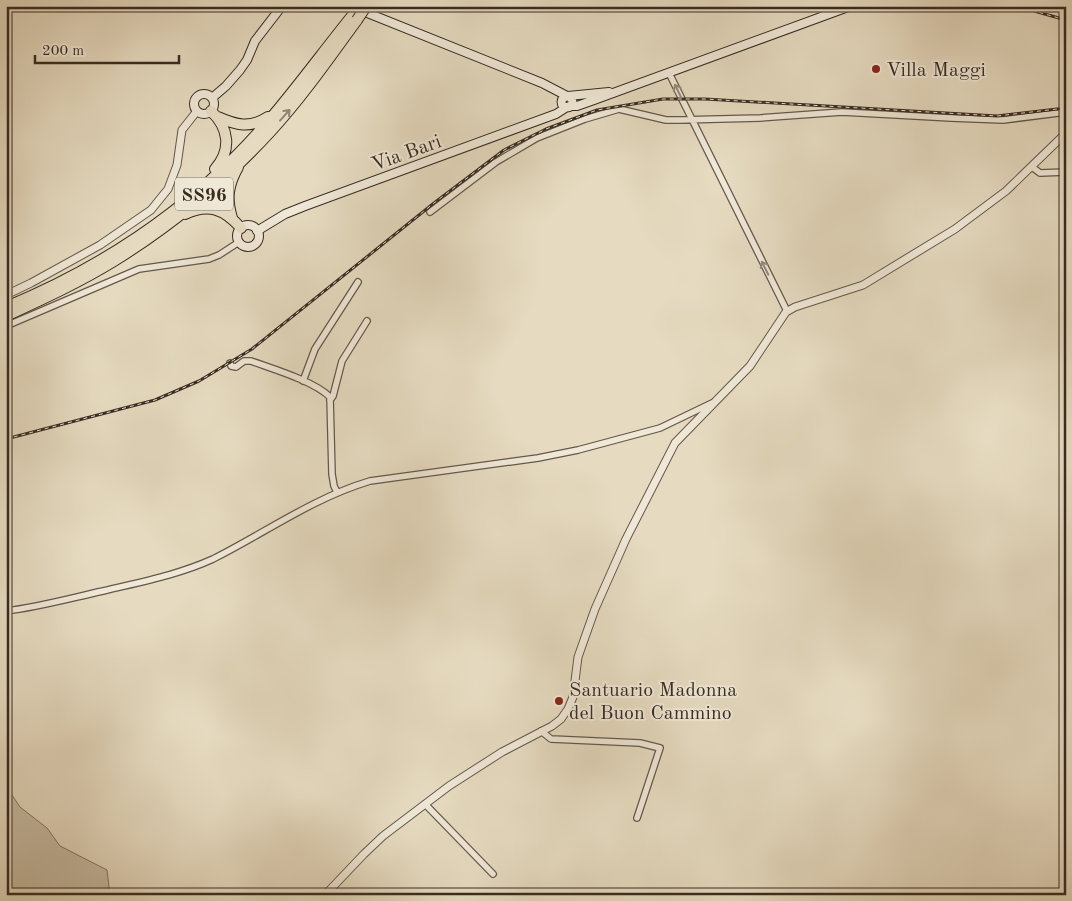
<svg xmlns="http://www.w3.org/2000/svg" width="1072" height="901" font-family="'Old Standard TT',serif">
<rect width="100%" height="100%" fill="#e6dbc1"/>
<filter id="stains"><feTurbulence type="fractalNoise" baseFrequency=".004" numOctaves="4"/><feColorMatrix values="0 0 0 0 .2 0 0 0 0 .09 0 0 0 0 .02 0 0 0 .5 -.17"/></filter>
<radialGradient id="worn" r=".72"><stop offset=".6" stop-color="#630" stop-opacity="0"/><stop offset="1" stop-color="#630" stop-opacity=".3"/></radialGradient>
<path fill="#c8bda6" stroke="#807464" d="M6 786 20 807 47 828 60 846 107 870 110 895H10L6 890Z"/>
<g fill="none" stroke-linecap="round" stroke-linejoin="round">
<defs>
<path id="minor" d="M669 73 787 311
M1032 167 1040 173 1066 172
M430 212 496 162 537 138 585 119 619 109 666 120H680L760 118 842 112 951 118 1003 120 1066 112
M6 326 139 269 209 259 219 255 239 242
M230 363 231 366 236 367 244 361H251C273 369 314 381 330 397L332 474 334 486 337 492
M303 381 315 349 358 282
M330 400 333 396 342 361 367 321
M6 611C39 607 71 598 103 591 140 582 178 575 213 559 265 533 313 498 370 481L538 458 578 450 660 428 712 403
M541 731 551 739 640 743 660 748 637 818
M425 804 493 874"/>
<path id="tertiary" d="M6 295 31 283 100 245 151 210 168 189 177 165 182 130 197 111
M325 895 364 854 383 836 449 786 502 752 552 726 561 719 568 709 573 697 578 657 595 609 626 539 675 443 750 366 786 312 795 307 863 285 955 229 1006 191 1066 133"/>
<path id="secondary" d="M350 6 542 83 567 96
M194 104a10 10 0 1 1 20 0a10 10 0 1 1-20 0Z
M568 96 609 92
M561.5 102a5.5 5.5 0 1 1 11 0a5.5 5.5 0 1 1-11 0Z
M212 98 226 86 240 70 247 60 255 41 282 6
M570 106H577L594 100 851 6
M237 236a11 11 0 1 1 22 0a11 11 0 1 1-22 0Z
M257 231 285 214 305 206 556 114 567 107"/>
<path id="trunk" d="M211 111C229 128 232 150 215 169
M218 117C236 125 250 129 268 117
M185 214C209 203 224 209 241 228
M232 218C226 198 228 185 238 167
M6 307C91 272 171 221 236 156 279 113 314 63 352 16
M6 316C43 299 80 282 114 261 172 225 226 180 271 131 303 96 330 57 357 20"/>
</defs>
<use href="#minor" stroke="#64584a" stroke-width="8"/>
<use href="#tertiary" stroke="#64584a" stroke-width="9"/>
<use href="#secondary" stroke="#382c23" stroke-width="10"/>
<use href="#trunk" stroke="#382c23" stroke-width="12"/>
<use href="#minor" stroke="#efe8d7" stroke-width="5.5"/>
<use href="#tertiary" stroke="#efe8d7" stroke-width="7"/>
<use href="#secondary" stroke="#efe8d7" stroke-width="8"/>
<use href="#trunk" stroke="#e6dbc1" stroke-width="10"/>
<defs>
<path id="rail" d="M1016 6 1066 20
M6 439 155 400 199 381 252 349 434 203 504 150 546 129 597 110 663 99H705L997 116 1066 108"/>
</defs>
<use href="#rail" stroke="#382c23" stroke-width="3"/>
<use href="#rail" stroke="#efe8d7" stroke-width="1" stroke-dasharray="4" stroke-linecap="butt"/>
<defs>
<path id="trunk-bridge" d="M357 20 365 8"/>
</defs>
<use href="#trunk-bridge" stroke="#382c23" stroke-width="12" stroke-linecap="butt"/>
<use href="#trunk-bridge" stroke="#e6dbc1" stroke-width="10"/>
</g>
<defs><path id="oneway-shaft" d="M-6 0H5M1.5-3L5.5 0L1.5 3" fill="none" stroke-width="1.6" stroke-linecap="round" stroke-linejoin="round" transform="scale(1.25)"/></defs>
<g stroke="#948a7d">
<use href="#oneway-shaft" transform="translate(678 91) rotate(-116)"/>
<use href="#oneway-shaft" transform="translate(765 268) rotate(-117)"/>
</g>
<use stroke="#8f8472" href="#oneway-shaft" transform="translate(285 115) rotate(-48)"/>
<g fill="#8f2418" stroke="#efe8d7" stroke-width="2">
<circle cx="876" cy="69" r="5"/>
<circle cx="559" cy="701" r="5"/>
</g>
<g text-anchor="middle" stroke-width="4" stroke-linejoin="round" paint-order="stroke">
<rect fill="#efe8d7" stroke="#6f6459" stroke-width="1" x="175" y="177.5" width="58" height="33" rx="4"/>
<g font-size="19" font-weight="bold" fill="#382c23">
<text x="204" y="201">SS96</text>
</g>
<g font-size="20" fill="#382c23" stroke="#efe8d7" text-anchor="start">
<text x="886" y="76">Villa Maggi</text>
<text x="569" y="696">Santuario Madonna<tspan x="569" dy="23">del Buon Cammino</tspan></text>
</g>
<g font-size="20" fill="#382c23" stroke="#efe8d7">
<text transform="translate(406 152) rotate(-20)" y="7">Via Bari</text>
</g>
</g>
<rect width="1072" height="901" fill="none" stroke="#e6dbc1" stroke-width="25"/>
<rect x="8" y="8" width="1057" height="886" fill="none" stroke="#382c23" stroke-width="2.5"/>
<rect x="12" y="12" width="1047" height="876" fill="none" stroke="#382c23"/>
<path d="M35 55v8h144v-8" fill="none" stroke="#382c23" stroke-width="2.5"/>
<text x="42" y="55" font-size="15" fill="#382c23" stroke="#efe8d7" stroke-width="4" paint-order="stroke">200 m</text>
<rect width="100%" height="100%" filter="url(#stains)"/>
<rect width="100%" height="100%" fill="url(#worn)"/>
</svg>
